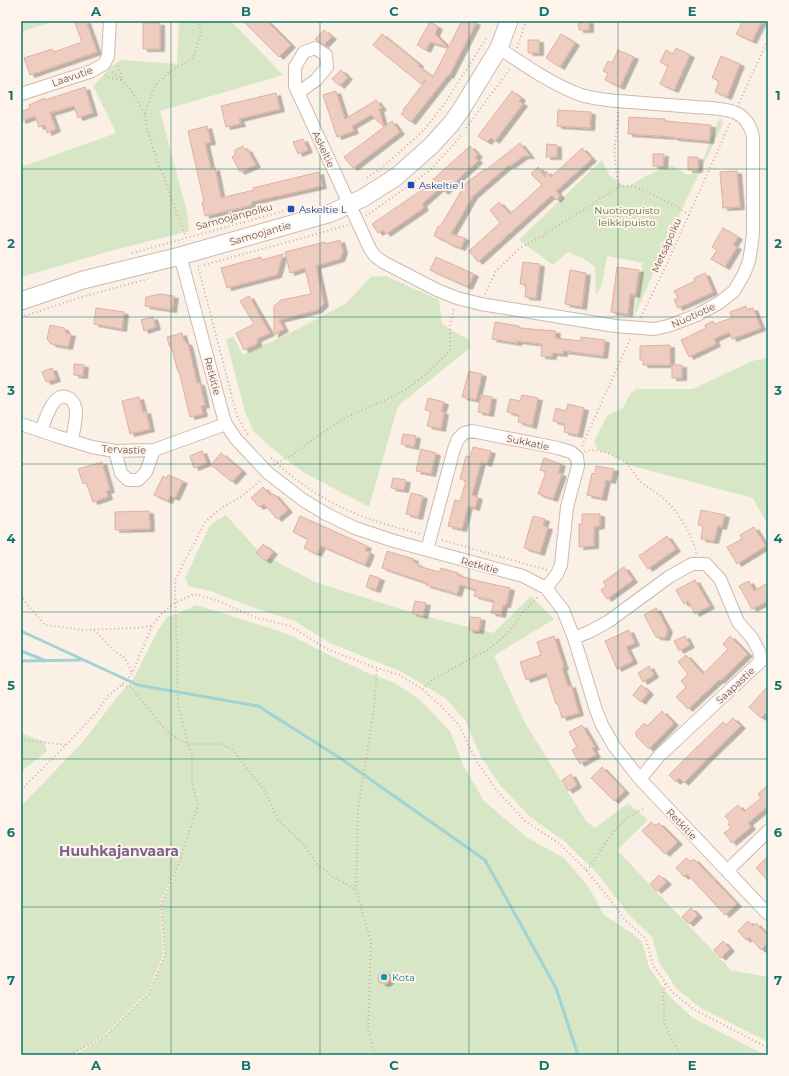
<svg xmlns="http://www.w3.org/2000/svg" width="789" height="1076" font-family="Montserrat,sans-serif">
<defs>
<filter id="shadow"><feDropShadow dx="4.5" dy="2.5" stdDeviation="0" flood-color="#0004"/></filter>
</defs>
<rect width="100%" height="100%" fill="#fbf0e5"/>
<path fill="#d7e7c5" d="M25 21H55L21 32V23Z
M179 21H231L283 75 160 111 187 212 189 231 110 251 21 277V167L116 133 93 86 112 66 121 60 177 64Z
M720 117 723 124 679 215 681 221 663 263 658 262 634 317 643 263 607 256 602 284 596 296 595 267 586 260 568 252 553 265 519 240 602 160 609 175 624 186H629L648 175 672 165 687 175 698 173Z
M386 276 439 300 442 324 455 332 468 339 471 347 398 406 369 507 303 472 273 449 254 432 245 412 226 339 234 337 243 355 288 334 345 304 371 277Z
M768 357V526L753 498 632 466 610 454 598 450 594 441 607 416 623 408 631 393 637 389H693L752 361 767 358Z
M226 515 260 553 315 582 420 615 493 633 531 596 554 619 494 656 525 723 586 821 595 828 628 803 648 820 617 850 731 970 768 977V1042L699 1007 676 988 659 962 652 937 629 915 597 873 564 841 529 816 500 785 481 757 465 720 445 698 402 672 330 643 293 620 257 609 213 592 189 586 185 578 210 525Z
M196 605 270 628 294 637 325 653 368 673 395 683 420 700 450 731 463 765 484 801 526 837 564 858 588 886 604 915 633 934 642 942 649 967 668 995 693 1018 765 1055H75L105 1036 149 993 165 955 161 903 172 882 175 871 160 902 163 955 148 992 104 1035 72 1055H21V806L82 743 117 697 134 678 158 630 167 617 177 614Z
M21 733 44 742 47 751 21 772Z"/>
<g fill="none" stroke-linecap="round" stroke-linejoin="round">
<path stroke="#a2d2d4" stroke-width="3" d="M21 631 138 685 258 706 340 758 485 860 556 988 578 1055
M21 651 44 660
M21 661 80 660"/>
</g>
<path fill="#eeccbf" stroke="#e0b1a0" filter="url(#shadow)" d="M80 21H86L97 52 30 75 24 58 52 49 54 52 82 42 75 23Z
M243 21H267L291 45 279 57Z
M462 21H472L476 23 449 76 448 75 411 122 401 114 404 112 403 110 426 80 421 84 373 45 382 34 419 64 418 66 433 77Z
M578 21H589V30H579Z
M743 21H762L752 41 736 34Z
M430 22 438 27 435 34 448 47 430 42 426 50 417 45Z
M143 23H160V49H143Z
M324 30 332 37 324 45 315 39Z
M561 34 575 43 560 67 546 58Z
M528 40H539V53H528Z
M676 48 690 55 674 90 660 84 668 66 660 62 666 50 673 54Z
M618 50 634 57 620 87 605 80 608 73 603 71 608 61 612 63Z
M721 56 740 64 727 97 715 92 719 81 712 78Z
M341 70 348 77 340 86 332 79Z
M85 87 93 113 78 118 74 106 50 113 56 129 47 133 45 125 39 127 35 116 21 121V112L30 108 29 105 45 98V100Z
M336 91 345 119 376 100 382 108 379 109 384 127 392 121 400 132 353 168 344 157 384 127 371 115 352 126 354 131 337 137 323 95Z
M512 91 521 98 519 101 523 104 495 141 491 138 487 142 478 136Z
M276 93 280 109 239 119 241 124 226 127 221 106Z
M558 110 591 112 590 128 557 126Z
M629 117 665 119V121L711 125 709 141 674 138V137L628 134Z
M207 126 211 142 205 143 211 169 215 168 221 198 254 190 253 188 319 172 322 186 251 202 252 205 205 216 202 202H204L188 131Z
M303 139 308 150 298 154 293 142Z
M520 143 530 156H524L510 166 509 165 473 196 451 234 465 238 461 248 449 244V243L434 236 438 226 440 227 466 183 485 169 486 170Z
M547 144 557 145V157H546Z
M243 146 245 150 247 149 256 165 240 172 232 157 235 155V150Z
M470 146 478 155 475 157 478 161 444 192 440 188 422 204 424 208 386 234 383 230 378 233 372 224 429 185 428 184Z
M582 148 592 159 556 191 560 196 556 200 552 195 478 262 469 251 500 223 490 210 499 202 510 214 542 185 531 174 538 167 545 177 546 171 551 177Z
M653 154H664L663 166H653Z
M688 157H698V170H688Z
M737 171 740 207 723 208 720 172Z
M723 228 738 237 733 245 737 247 725 267 711 259 717 250 712 247Z
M340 240 343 251 340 259 316 266 324 304 318 310 279 320 284 329 274 335V306L281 300 311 294 305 268 290 273 285 252 325 242V244Z
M283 254 277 275 227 288 221 268 261 257 262 260Z
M436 257 474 274 468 287 430 270Z
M523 262 540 264 536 298 525 297 526 285 520 284Z
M617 267 639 270 635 295 630 294 628 314 611 312Z
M570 270 586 273 582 307 565 304Z
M705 273 713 292 678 308 674 300 678 298 674 291 695 281 694 278Z
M160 294 174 296 172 310 145 306 146 297Z
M249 296 270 333 257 339V344L244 350 236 333 254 324 240 301Z
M746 306 747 310 753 308 761 328 732 339 729 332 714 339 716 344 689 357 681 340 706 328 705 325 713 321 714 324 732 318 730 312Z
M96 308 124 312 122 329 94 324Z
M153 317 156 327 144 331 141 320Z
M495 322 519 326V328L556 331 555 338 581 341V337L605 340 603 356 563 351V354L552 353V357L541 356 542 344 517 341V343L492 339Z
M50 325 64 328 66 333 71 334 68 347 51 344 47 339Z
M182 333 184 341 188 344 197 383H200L205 405 201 406 203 414 190 417 179 371 178 372 172 349 169 345 167 337Z
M670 345V365H643V360H640V346Z
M74 364 84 365 83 376 74 375Z
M672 365H682V378H672Z
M52 368 56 379 46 382 42 372Z
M469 371 482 374 476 400 462 397Z
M481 395 492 397 489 414 478 412Z
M522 395 538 398 532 426 518 422 519 415 507 412 510 399 520 401Z
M139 397 143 412 146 411 150 429 130 434 122 401Z
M428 398 444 402 441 412H444L441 429 427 426 431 411 425 410Z
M568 404 584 408 578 435 564 432 565 424 553 421 556 408 566 411Z
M403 434 416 436 414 447 401 444Z
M473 447 491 451 487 464 481 462 472 495 478 497 475 508 468 506 462 529 448 526 455 500 460 501 466 481 460 479 466 456 470 457Z
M421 449 436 453 431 474 416 471Z
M202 451 207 463 194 468 190 456Z
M221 453 242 471 232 482 211 465Z
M544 458 561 464 558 473 562 474 553 499 538 494 546 472 540 470Z
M102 462 110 490 106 491 108 497 93 502 86 482 83 484 78 469Z
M596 466 614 469 611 481 606 480 602 498 587 495 592 473 595 474Z
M168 475 183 481 175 498 170 496 168 501 154 495 163 476 167 478Z
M393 478 406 480 404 490 391 488Z
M263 487 270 495 274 494 288 510 277 519 264 504 259 507 251 498Z
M411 493 423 496 418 517 406 514Z
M701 510 725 515 722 527 718 526 714 541 701 539 703 526 698 525Z
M149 511 150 529 115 530V512Z
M582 514H600V526L594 527V546L579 547V524H582Z
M300 516 367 546 365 550 370 553 365 565 321 546 317 554 304 548 308 539 293 532Z
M533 516 545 519 543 526 548 527 540 553 524 548Z
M754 527 766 546 737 564 727 547 742 539 740 535Z
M667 536 676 549 648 569 639 556Z
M263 544 273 552 266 561 256 553Z
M387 551 414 559 413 562 418 564V566L439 572 441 568 458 573 457 575 478 581 510 588 506 605H503L501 615 491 613 494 601 474 596 476 590 460 585 457 594 426 585 427 583 382 568Z
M624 567 633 580 607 599 601 590 606 586 603 582Z
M370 575 380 578 376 590 366 587Z
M695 580 710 606 695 614 688 601 684 604 676 590Z
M749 581 754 591 768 583V601L752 609 739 586Z
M415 601 426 603 423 616 412 613Z
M656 608 668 630 665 638 656 637 644 615Z
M470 617 481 618 479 631 469 630Z
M629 630 635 643 626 647 633 661 617 669 605 641Z
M554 636 564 667 562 668 568 686 571 685 579 713 562 718 558 704H556L546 673 526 680 520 662 541 655 537 642Z
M685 636 690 645 679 651 674 641Z
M730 636 748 654 720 681 719 680 688 709 676 697 686 687 681 681 688 674 678 662 686 655 703 674 728 649 723 644Z
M649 666 654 675 643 682 638 673Z
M641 685 649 692 641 702 633 695Z
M768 686V711L761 718 749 707Z
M662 711 674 723 649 749 636 736 637 735 635 733 644 723 647 726Z
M733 718 741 726 707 759 684 783 679 778 676 782 669 775 695 749 723 722 726 725Z
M582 725 595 747 592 748 596 755 580 764 572 750 577 747 569 732Z
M602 767 625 791 614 801 591 778Z
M571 774 577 785 568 791 562 780Z
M768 785V806L748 823 751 827 732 843 724 833 731 828 728 824 730 822 725 816 738 805 744 812 761 798 758 794Z
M651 822 655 826 659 823 678 842 665 854 642 831Z
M768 856V881L756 868Z
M686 858 691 862 694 859 737 904 725 915 687 874 684 877 676 868Z
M659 875 667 882 657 891 650 884Z
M691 908 698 915 689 924 682 917Z
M748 921 753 926 756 923 768 936V943L761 950 749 937 746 940 738 931Z
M723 941 730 949 721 958 714 950Z
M378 978a6 6 0 1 1 12 0a6 6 0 1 1-12 0Z"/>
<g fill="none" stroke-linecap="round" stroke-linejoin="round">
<defs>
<path id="street" d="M298 93 316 80 327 67 326 55 315 48 304 52 295 67V86L370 249 375 256 383 262 437 290 457 298 481 304 615 326 654 329 668 326 697 315 719 303 734 291 744 274 749 261 751 249 753 234V137C751 126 746 117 734 112 723 108 707 108 695 107 674 105 653 104 631 102 615 101 597 100 581 95 553 85 523 64 499 48
M21 94 92 71 104 64 108 56 110 21
M180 256 184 270 224 419 226 424 236 439 268 473 303 500 326 514 355 528 394 541 523 576 546 588 563 610 574 638 596 710 602 725 614 746 640 779 768 914
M21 424 56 436 92 447 115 451 154 450 226 424
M41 431C45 421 54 387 70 399 74 402 76 407 76 413 76 422 73 432 72 441
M115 451 121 473 128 480H138L146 472 154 450
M427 550 454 449 458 439 464 433 472 431 558 448 571 452 577 457 578 466 567 507 561 565 557 574 546 588
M574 638 591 631 609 621 669 577 692 564H706L720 579 738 622 752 638 759 651 761 661 659 756 640 779
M727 871 768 831"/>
<path id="secondary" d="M21 301 83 280 180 256 331 213 363 198 396 177 431 146 451 124 461 110 499 48 509 21"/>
</defs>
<use href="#street" stroke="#ceb9af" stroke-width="14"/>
<use href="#secondary" stroke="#d0b8ad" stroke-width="19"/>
<path stroke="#d3afa2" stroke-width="2" stroke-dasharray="1 3" stroke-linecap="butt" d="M517 48 526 21
M112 72 122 80 131 90 145 114 147 128 158 164 164 177 175 209 186 237
M105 75C110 79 116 79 122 80L121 74 117 63
M739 103 768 40
M618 112C618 123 616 133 615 144 614 158 616 173 619 186
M145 114 155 86 169 72 193 58 201 34 199 21
M466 128 510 69
M367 178 384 166 424 130 445 103 487 37
M366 216 429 171 456 142 462 134
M132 253 284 211
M204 265 288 242 348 225
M199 266H198L237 416 248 435
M485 294 496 271 520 248 543 236 563 222 584 210 619 186H633L645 191 674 205 689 215
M21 317 85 296 148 279
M641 317 665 268 731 121
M582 446 631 337
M585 452C594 446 617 456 625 462 632 468 636 478 643 484 649 488 655 492 661 496 677 510 692 533 696 553
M271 458C297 483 335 508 370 519 386 525 403 529 420 534
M274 465 276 463 291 456 317 436 345 418 364 409 390 398 408 388 424 376 444 357 450 349V326L454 308
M442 540 547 570
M21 595 26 603 45 625 84 630 135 628 152 626
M94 630 113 650 125 658 132 673
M122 685 131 687 167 732 188 744H220L232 749 265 791 278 820 303 844 317 864 333 877 356 889
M422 689 435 678 489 649 507 634 525 610 539 596
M21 739 23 740 66 745
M21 790 66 745 95 714 108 696 127 680 132 673 152 626 162 613 175 603 194 594 213 599 257 618 290 626 327 649 371 666 400 675 422 689 441 706 459 725 477 762 497 791 525 821 560 844 586 870 608 897 625 920 646 939 653 965 672 992 695 1010 768 1048
M586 870 590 867C606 842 617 820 645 808
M665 984 663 997 664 1005V1020L669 1034 681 1055
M70 1055 105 1036 149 993 165 955 161 903 179 863 198 805 192 783V754L188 744 178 705 177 652 175 592V581L183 564 206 521 223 507 242 496 261 480
M375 1055 368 1030 371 943 356 889 358 810 374 709 377 668"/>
<use href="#street" stroke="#fff" stroke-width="12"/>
<use href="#secondary" stroke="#fff" stroke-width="17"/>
</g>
<path fill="none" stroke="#0f766e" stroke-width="1" stroke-opacity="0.55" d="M171 21V1055M320 21V1055M469 21V1055M618 21V1055M21 169H768M21 317H768M21 464H768M21 612H768M21 759H768M21 907H768"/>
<g fill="#1a4fb4" stroke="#fef4eb" stroke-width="1.5">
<rect x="407" y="181" width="8" height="8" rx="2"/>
<rect x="287" y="205" width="8" height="8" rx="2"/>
</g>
<circle fill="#0f9aa8" stroke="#fef4eb" stroke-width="1.5" cx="384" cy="977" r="4"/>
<g text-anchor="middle" stroke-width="4" stroke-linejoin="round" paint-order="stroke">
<g font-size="10" fill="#72554c" stroke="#fef4eb">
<text transform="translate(72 76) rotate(-19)" y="4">Laavutie</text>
<text transform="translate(324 149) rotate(65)" y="4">Askeltie</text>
<text transform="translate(234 216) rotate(-15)" y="4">Samoojanpolku</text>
<text transform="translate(260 233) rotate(-16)" y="4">Samoojantie</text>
<text transform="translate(666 245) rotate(-66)" y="4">Metsäpolku</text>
<text transform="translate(693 315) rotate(-24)" y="4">Nuotiotie</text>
<text transform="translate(213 376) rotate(75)" y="4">Retkitie</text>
<text transform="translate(528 442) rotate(12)" y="4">Sukkatie</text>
<text transform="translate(124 449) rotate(2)" y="4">Tervastie</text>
<text transform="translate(480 565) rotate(15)" y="4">Retkitie</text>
<text transform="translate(735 685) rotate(-43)" y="4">Saapastie</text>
<text transform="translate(682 824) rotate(46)" y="4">Retkitie</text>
</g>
<g font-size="10" fill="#164399" stroke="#fef4eb" text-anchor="start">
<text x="419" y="189">Askeltie I</text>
<text x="299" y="213">Askeltie L</text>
</g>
<g font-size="10" fill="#5a7745" stroke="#fef4eb">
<text x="627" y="214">Nuotiopuisto<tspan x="627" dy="12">leikkipuisto</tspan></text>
</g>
<g font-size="10" fill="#0d838f" stroke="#fef4eb" text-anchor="start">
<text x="392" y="981">Kota</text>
</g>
<g font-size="14" font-weight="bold" fill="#7b648e" stroke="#fef4eb">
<text x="119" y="856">Huuhkajanvaara</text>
</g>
</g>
<rect width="789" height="1076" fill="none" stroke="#fef4eb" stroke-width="44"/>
<rect x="22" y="22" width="745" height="1032" fill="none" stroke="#0f766e" stroke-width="1.5"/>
<g font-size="13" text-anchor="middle" font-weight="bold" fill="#0f766e">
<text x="96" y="16">A</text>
<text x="246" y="16">B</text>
<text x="394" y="16">C</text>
<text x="544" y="16">D</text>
<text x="692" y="16">E</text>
<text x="11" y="100">1</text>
<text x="778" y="100">1</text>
<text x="11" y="248">2</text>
<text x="778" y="248">2</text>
<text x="11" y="395">3</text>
<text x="778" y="395">3</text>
<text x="11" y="543">4</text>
<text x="778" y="543">4</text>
<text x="11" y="690">5</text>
<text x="778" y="690">5</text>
<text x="11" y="837">6</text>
<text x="778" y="837">6</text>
<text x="11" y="985">7</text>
<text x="778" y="985">7</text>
<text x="96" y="1070">A</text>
<text x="246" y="1070">B</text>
<text x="394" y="1070">C</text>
<text x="544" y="1070">D</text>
<text x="692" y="1070">E</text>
</g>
</svg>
